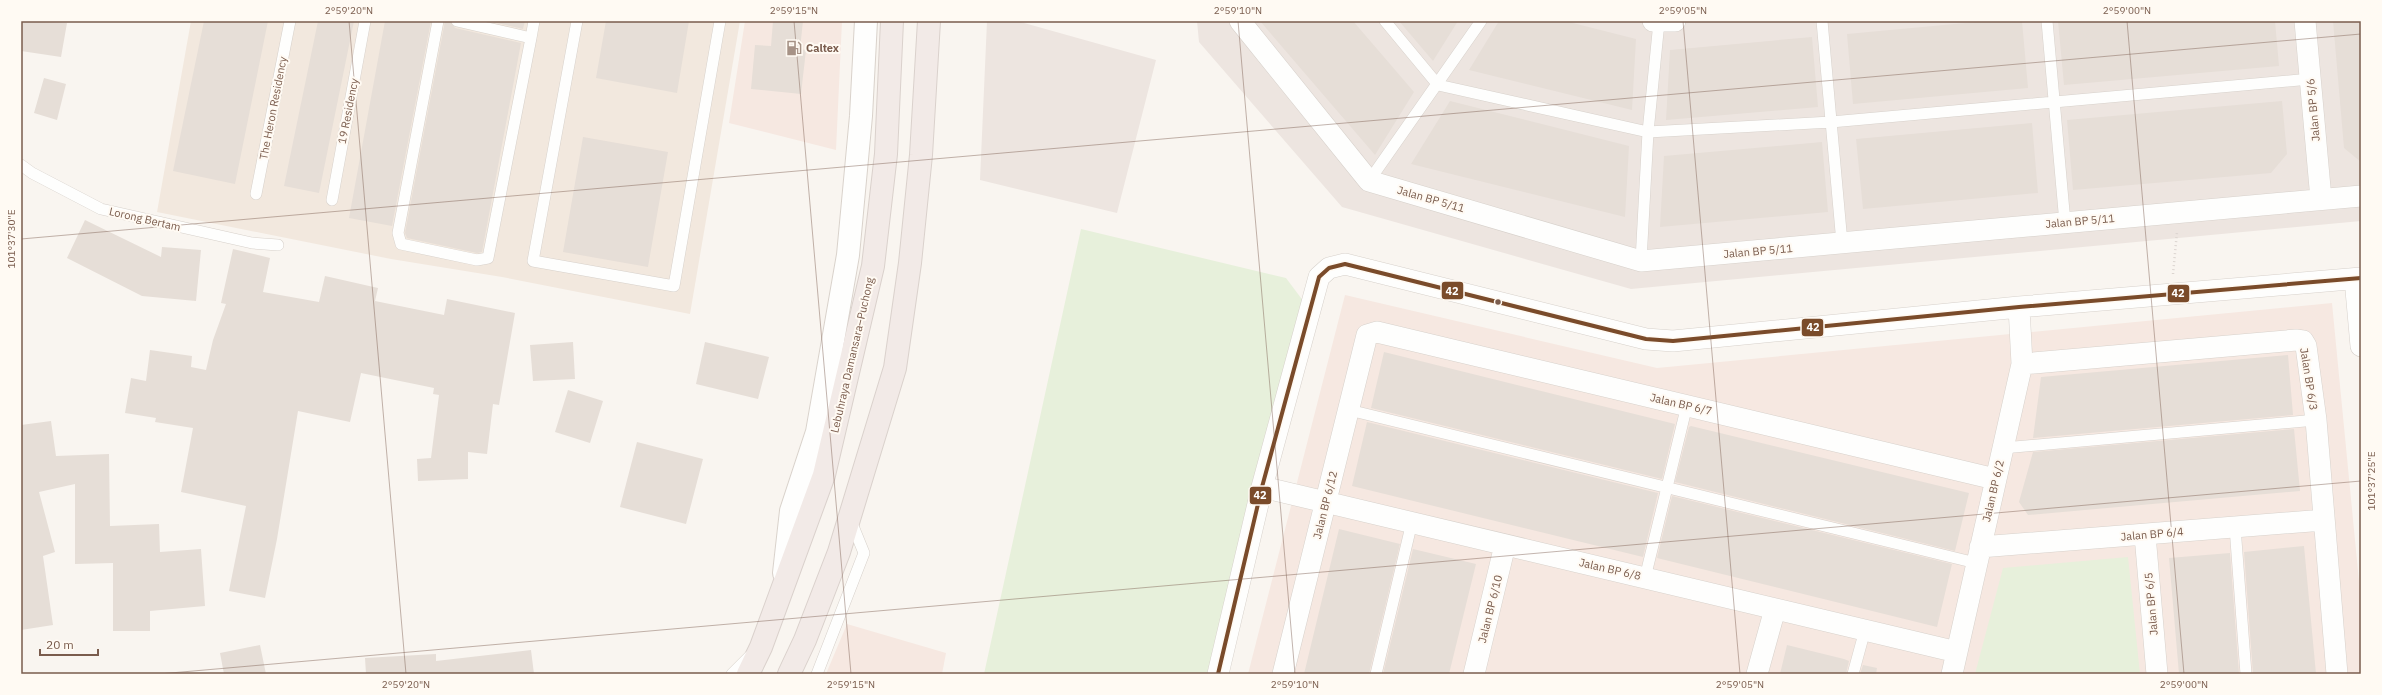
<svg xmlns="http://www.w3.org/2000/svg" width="2382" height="695" font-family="'IBM Plex Sans',sans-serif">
<rect width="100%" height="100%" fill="#f9f5f0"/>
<path fill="#f2e8de" d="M191 21H740L690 314 502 277 391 259 157 212Z"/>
<path fill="#f6e8e1" d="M745 21H842L836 150 729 123Z
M1345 295 1657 368 2332 303 2361 602V674H1248Z
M847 624 946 653 942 674H826Z"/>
<path fill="#ede5e0" d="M987 21H1017L1156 60 1117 213 980 180Z
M1197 21H2361V221L1631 289 1342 207 1199 42Z"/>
<path fill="#e7f0db" d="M1081 229 1286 278 1304 302 1210 674H984Z
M2128 557 2140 674H1975L2003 568Z"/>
<path fill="#e6ded7" d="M21 21 67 23 61 57 21 51Z
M204 21H268L235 184 173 171Z
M318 21H354L319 193 284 186Z
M385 21H431L392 226 349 218Z
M445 21H450L455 28 521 43 482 252 477 253 407 238 405 233Z
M488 21H525L523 29Z
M606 21H689L677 93 596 78Z
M773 21H803L800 49 806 50 801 94 751 89 755 45 771 46Z
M1260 21H1353L1390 64 1414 92 1375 155Z
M1399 21H1458L1433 61Z
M1499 21H1565L1636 39 1632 110 1469 70Z
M1987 21H2022L2028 88 1853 104 1847 34Z
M2058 21H2275L2279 66 2064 85Z
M2333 21H2361V162L2344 148Z
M1812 37 1818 107 1666 120 1670 50Z
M44 78 66 84 57 120 34 113Z
M1450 101 1629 146 1625 217 1411 164Z
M2282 101 2287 154 2271 173 2073 190 2067 120Z
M2032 123 2038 193 1863 209 1856 139Z
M583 137 668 152 648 267 563 252Z
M1822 142 1828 212 1660 227 1664 156Z
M85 220 161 257 162 247 201 250 196 301 142 296 67 258Z
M233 249 270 258 263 292 319 302 325 276 378 288 375 301 444 315 447 299 515 313 499 405 493 404 487 454 468 452V479L418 481 417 459 431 458 439 395 433 394 434 388 361 373 350 422 298 411 277 539 265 598 229 591 246 506 181 492 193 428 155 422 156 418 125 413 131 378 146 381 150 350 192 356 191 367 206 370 213 340 226 304 221 303Z
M573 342 575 379 533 381 530 345Z
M705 342 769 357 758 399 696 384Z
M1384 352 1675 424 1662 479 1371 408Z
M2288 355 2293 415 2033 438 2041 377Z
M568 390 603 401 590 443 555 432Z
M51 421 56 456 109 454 110 526 159 524 160 552 201 549 205 606 150 611V631H113V563L75 564V484L39 492 55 552 43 556 53 625 21 630V425Z
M1367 422 1658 493 1643 557 1352 486Z
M1691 426 1969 493 1955 551 1675 482 1689 427Z
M2294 429 2300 491 2028 515 2019 502 2033 452Z
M637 442 703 459 686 524 620 507Z
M1672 496 1952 564 1937 627 1657 558Z
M1339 529 1400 544 1369 674H1304Z
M2304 546 2316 674H2253L2244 552Z
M1413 549 1476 564 1449 674H1383Z
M2230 553 2239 674H2179L2169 558Z
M260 645 266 674H224L220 653Z
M1787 645 1844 659 1849 661 1846 674H1780Z
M531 650 534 674H366L365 658 436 654V661Z
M1863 665 1877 668 1876 674H1860Z"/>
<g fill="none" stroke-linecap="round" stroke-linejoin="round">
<defs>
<path id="lane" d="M438 21 398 233 401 244 477 260 488 258 531 38
M457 21 531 38 534 21
M577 21 533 261 674 286 720 21
M1385 21 1438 85 1648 132 1831 122 2310 79
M1822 21 1842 243
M2047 21 2065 223
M21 165 32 173 101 209 252 243 278 245
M1369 181 1481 21
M256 194 290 21
M332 200 365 21
M1641 261 1648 132 1659 22
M1349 410 1976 563
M2003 448 2316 420
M2235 527 2246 674
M1645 578 1687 405
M732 674 750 656
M817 674 864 553 851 521
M1376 674 1412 522
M1853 674 1865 630"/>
<path id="street" d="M1240 21 1369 181 1641 261 2361 196
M1653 21H1675
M2305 21 2321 199
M2355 279 2361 346
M2022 364 2296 340 2303 341 2306 346 2316 420 2337 674
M1262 487 1957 652
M2145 535 2157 674
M1980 547 2324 520
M1218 674 1262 487 1319 277 1329 268 1345 264 1646 339 1673 341 2019 307 2361 278
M1283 674 1367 335 1377 332 1995 479
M1474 674 1505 545
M1757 674 1775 609
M1952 674 2022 364 2019 307"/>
<path id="secondary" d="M784 573 791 511 817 432 848 255 861 116 866 21"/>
<path id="highway" d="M748 674 761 647 824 475 873 266 886 154 892 21
M789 674 805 640 839 552 895 368 910 263 921 155 929 21"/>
</defs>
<use href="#lane" stroke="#d7d1cb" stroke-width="12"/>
<use href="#street" stroke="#d7d1cb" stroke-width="22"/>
<use href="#secondary" stroke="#d9d2cb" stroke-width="24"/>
<use href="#highway" stroke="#dad1cc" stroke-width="24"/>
<path stroke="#dcd5d0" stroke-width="2.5" stroke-dasharray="1 3" stroke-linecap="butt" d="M2173 274 2177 232"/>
<use href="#lane" stroke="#fefefd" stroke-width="11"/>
<use href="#street" stroke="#fefefd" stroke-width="21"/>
<use href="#secondary" stroke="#fefefd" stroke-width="22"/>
<use href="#highway" stroke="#f2eae7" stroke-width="22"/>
<defs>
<path id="bus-1" d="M1218 674 1262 487 1319 277 1329 268 1345 264 1646 339 1673 341 2019 307 2361 278"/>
</defs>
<use href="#bus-1" stroke="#fffaf3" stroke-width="7"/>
<use href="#bus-1" stroke="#7a4b2a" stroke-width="4"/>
</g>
<path fill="none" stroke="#7a5c4d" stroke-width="1" stroke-opacity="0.45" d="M349 21 406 674M794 21 851 674M1238 21 1295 674M1683 21 1740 674M2127 21 2184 674M21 239 2361 34M159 674 2361 481"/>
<defs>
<symbol id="fuel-bare" viewBox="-9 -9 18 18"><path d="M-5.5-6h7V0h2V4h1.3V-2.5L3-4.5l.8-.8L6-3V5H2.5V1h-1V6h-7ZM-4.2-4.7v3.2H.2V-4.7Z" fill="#a69286" stroke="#fffaf3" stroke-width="2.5" paint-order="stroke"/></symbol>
</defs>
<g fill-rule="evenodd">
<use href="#fuel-bare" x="783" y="37" width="22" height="22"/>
</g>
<circle fill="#7a5c4d" stroke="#fffaf3" stroke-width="1.5" cx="1498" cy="302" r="3.5"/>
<g text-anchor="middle" stroke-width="4" stroke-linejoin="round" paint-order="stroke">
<g font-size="11" font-weight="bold" fill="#7a5c4d" stroke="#fffaf3" text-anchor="start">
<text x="806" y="52">Caltex</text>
</g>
<g font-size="11" fill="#7a5c4d" stroke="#fffaf3">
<text transform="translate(273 108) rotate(-79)" y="4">The Heron Residency</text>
<text transform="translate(2313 110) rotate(-95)" y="4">Jalan BP 5/6</text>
<text transform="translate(348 111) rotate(-79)" y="4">19 Residency</text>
<text transform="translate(1431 199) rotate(16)" y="4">Jalan BP 5/11</text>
<text transform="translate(145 219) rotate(13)" y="4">Lorong Bertam</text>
<text transform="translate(2080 221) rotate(-5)" y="4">Jalan BP 5/11</text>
<text transform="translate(1758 251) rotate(-5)" y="4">Jalan BP 5/11</text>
<text transform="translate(852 355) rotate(-77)" y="4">Lebuhraya Damansara–Puchong</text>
<text transform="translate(2309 379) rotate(81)" y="4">Jalan BP 6/3</text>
<text transform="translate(1681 404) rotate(13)" y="4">Jalan BP 6/7</text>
<text transform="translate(1993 491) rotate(-77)" y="4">Jalan BP 6/2</text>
<text transform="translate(1325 505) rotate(-76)" y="4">Jalan BP 6/12</text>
<text transform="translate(2152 534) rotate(-5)" y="4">Jalan BP 6/4</text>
<text transform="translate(1610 569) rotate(13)" y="4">Jalan BP 6/8</text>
<text transform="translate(2151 604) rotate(-95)" y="4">Jalan BP 6/5</text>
<text transform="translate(1490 609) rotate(-76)" y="4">Jalan BP 6/10</text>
</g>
</g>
<g stroke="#fffaf3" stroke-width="1.5">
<rect x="1441" y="281" width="23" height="19" rx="4" fill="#7a4b2a"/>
<rect x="2167" y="284" width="23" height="19" rx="4" fill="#7a4b2a"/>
<rect x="1801" y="318" width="23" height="19" rx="4" fill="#7a4b2a"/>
<rect x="1249" y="486" width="23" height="19" rx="4" fill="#7a4b2a"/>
</g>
<g font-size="11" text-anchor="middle" font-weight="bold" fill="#fff">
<text x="1452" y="295">42</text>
<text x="2178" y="297">42</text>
<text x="1813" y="331">42</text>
<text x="1260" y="499">42</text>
</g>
<rect width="2382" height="695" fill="none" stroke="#fffaf3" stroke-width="44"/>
<path d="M40 649v6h58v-6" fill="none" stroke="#7a5c4d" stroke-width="2"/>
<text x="46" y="649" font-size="12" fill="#7a5c4d" stroke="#fffaf3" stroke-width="3" paint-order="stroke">20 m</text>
<rect x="22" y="22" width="2338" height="651" fill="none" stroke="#7a5c4d" stroke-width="1.5"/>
<g font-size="10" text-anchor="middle" fill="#7a5c4d">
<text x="349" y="14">2°59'20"N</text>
<text x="794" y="14">2°59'15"N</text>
<text x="1238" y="14">2°59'10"N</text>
<text x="1683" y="14">2°59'05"N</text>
<text x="2127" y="14">2°59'00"N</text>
<text transform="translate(11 239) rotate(-90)" y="4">101°37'30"E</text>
<text transform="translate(2371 481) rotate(-90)" y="4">101°37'25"E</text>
<text x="406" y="688">2°59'20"N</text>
<text x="851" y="688">2°59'15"N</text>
<text x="1295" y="688">2°59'10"N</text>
<text x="1740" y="688">2°59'05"N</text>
<text x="2184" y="688">2°59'00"N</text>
</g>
</svg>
